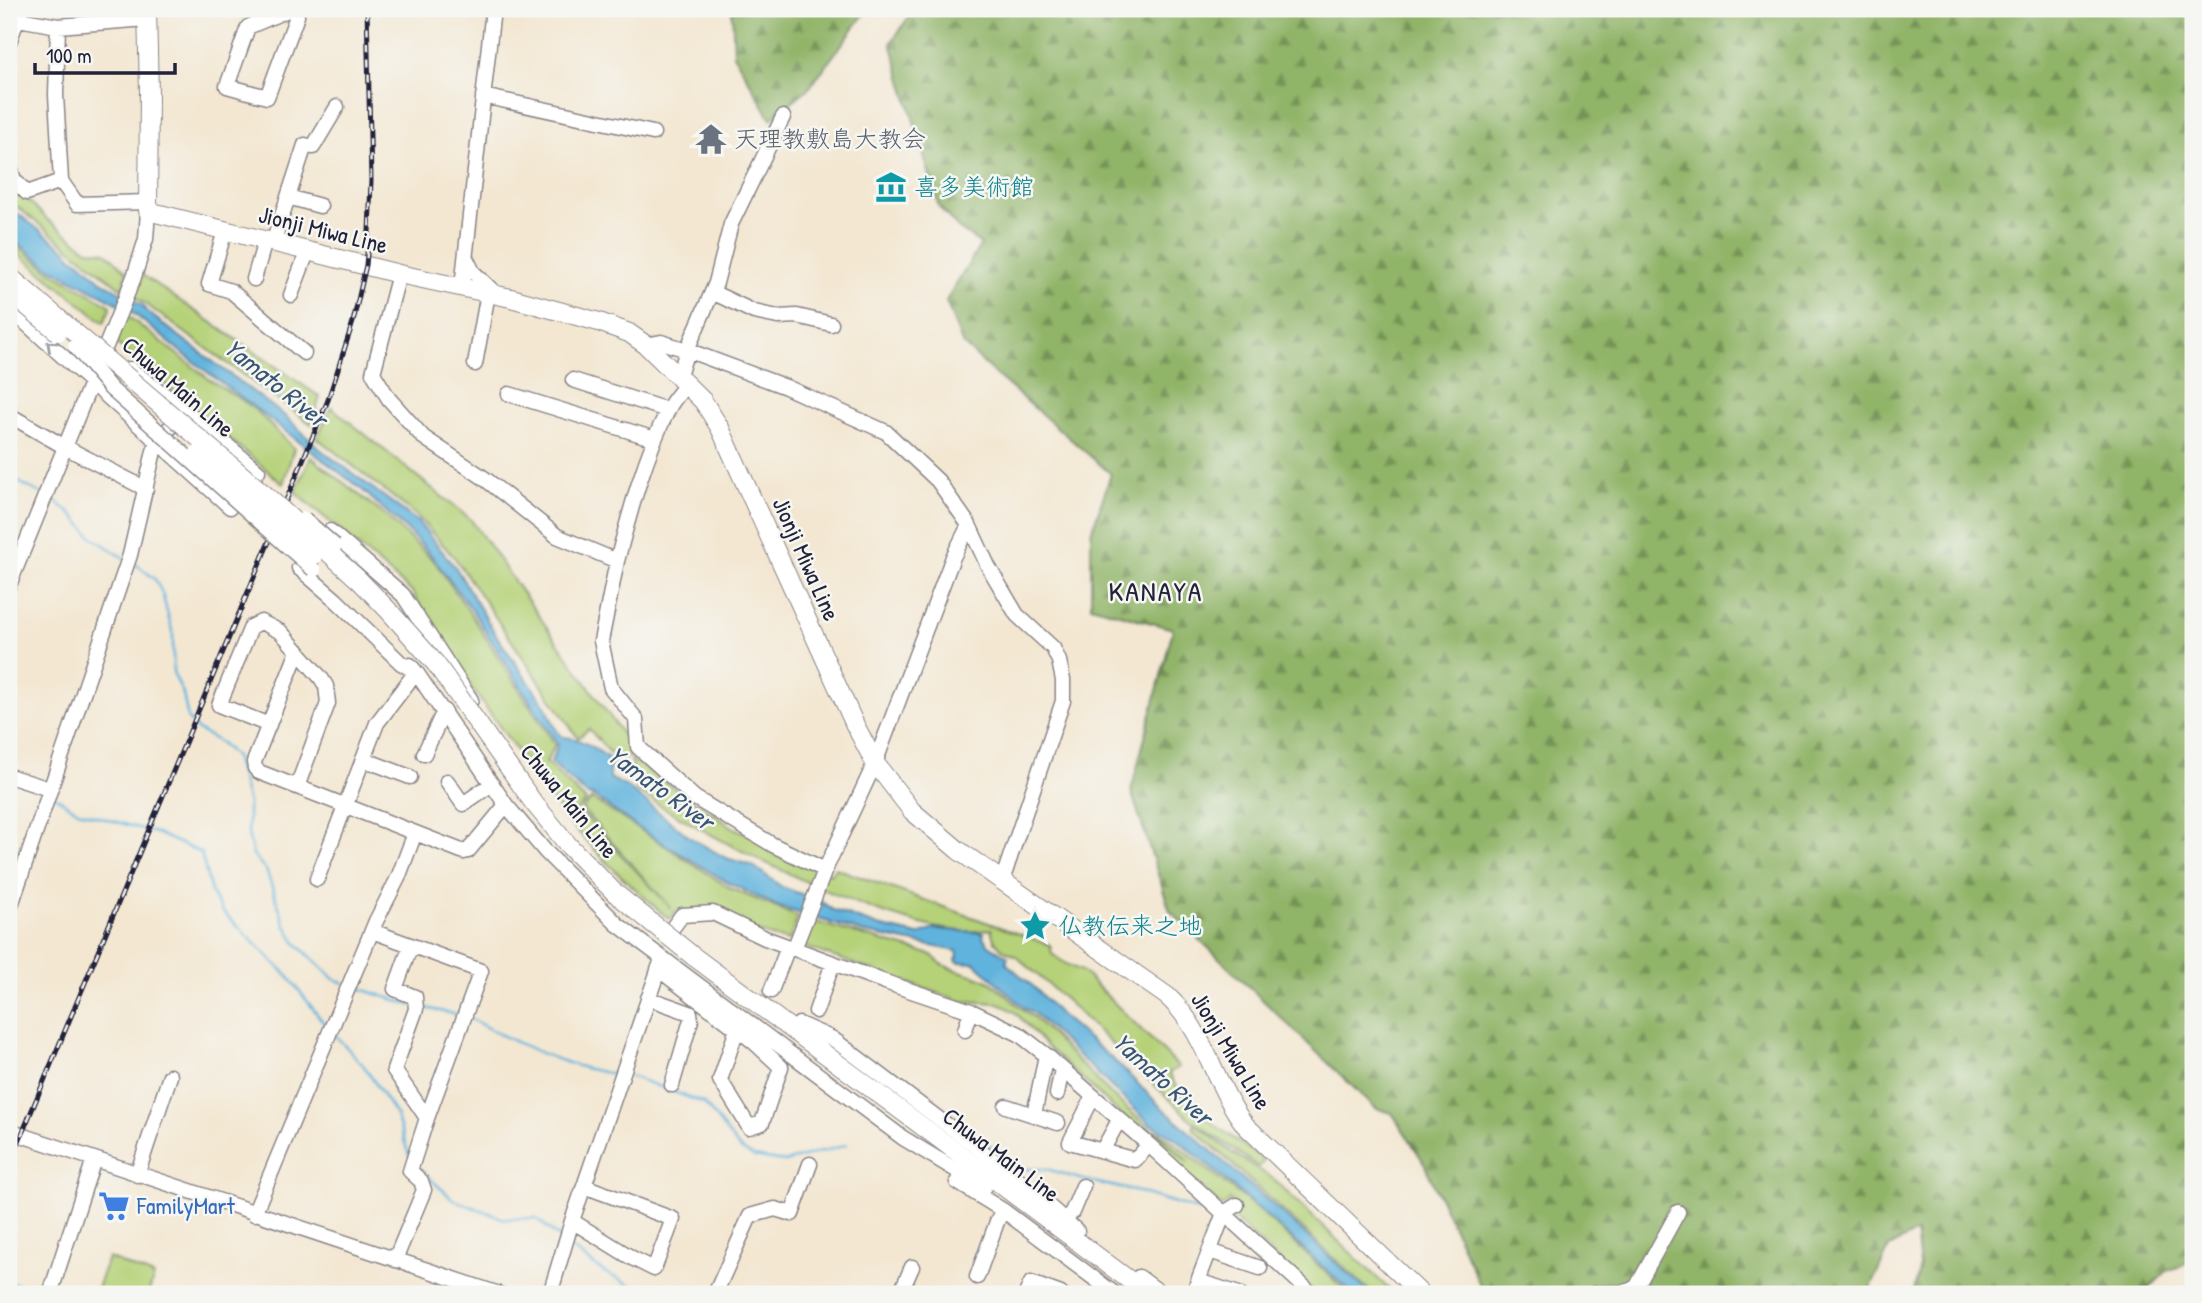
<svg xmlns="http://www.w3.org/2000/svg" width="2202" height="1303" font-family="'Patrick Hand','Klee One',sans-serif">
<defs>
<pattern id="forest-firs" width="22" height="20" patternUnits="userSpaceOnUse" patternTransform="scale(1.75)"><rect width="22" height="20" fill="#90b468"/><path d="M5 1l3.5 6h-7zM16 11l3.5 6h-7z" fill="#759257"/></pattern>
</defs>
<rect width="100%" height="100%" fill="#f6f6f2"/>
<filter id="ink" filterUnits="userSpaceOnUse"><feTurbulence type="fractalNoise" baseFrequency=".0143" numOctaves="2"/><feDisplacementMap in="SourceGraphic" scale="14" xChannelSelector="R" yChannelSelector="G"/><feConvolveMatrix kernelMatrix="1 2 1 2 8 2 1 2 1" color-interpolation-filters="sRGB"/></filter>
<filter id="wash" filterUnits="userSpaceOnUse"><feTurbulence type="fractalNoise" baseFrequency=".00686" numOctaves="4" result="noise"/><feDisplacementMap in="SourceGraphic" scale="28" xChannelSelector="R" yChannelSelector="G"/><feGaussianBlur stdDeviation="1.57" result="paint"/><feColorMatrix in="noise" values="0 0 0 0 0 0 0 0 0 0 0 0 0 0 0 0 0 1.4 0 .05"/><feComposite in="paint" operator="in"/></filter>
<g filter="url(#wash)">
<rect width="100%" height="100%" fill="#f3e7d2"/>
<path fill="#b5d278" stroke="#6c7a5a" stroke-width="2" d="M9 176 20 192 48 220 88 250 106 252 127 272 122 289 16 206 9 197Z
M9 239 50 271 111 306 104 323 9 246Z
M141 274 320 397 311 424 133 295Z
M125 314 209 379 252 407 294 448 283 484 116 343Z
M331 407 471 520 635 752 619 763 589 729 578 738 455 558 416 515 317 438Z
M311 457 386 516 435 562 474 619 555 745 546 762 586 801 567 820 442 647 413 593 295 492Z
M631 759 734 828 830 874 835 868 1050 945 1052 954 1066 964 1082 971 1179 1067 1169 1073C1187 1112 1231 1135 1264 1160L1259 1167 1190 1119 1067 1001 1016 956 1002 949 994 940 991 929C914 948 704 835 637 791Z
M592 799 732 889 798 917 789 941 679 910 674 912 675 914 670 919 664 915 609 865 569 822 581 812 671 908 582 809Z
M811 921 932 955C945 972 968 971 986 980 1004 989 1014 1006 1034 1017L1115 1098 1188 1162 1155 1130 1172 1141 1260 1211 1349 1294H1314L1226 1211 1236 1206 1230 1200 1222 1207 1045 1045 1016 1013 999 1003 961 1001 802 946Z
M1195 1123 1231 1152 1272 1178 1394 1294H1373L1193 1128Z
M108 1258 154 1276 148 1294H95Z"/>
<path fill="url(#forest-firs)" stroke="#596b52" stroke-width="2" d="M737 9H868L810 87 771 119 734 55 732 12Z
M901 9H2193V1261L2167 1271 2143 1294H1913L1920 1266 1916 1233 1889 1247 1868 1294H1484L1423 1161 1392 1113 1375 1108 1170 911 1131 791 1173 629 1091 606V533L1111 474 994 373 962 343 946 301 981 244 958 228 939 207 891 43 910 15Z"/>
<path fill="#61b3dd" stroke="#426a8c" stroke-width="2" d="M9 207 67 251 72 258 79 261 100 280 143 306 146 311 285 416 320 449 418 522 456 568 498 638 545 705 557 731 563 737C581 737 600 752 614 762L609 771 610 778 627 787 691 838 726 858 753 866 782 887 820 901 833 910 878 926 918 935 935 929 984 933 983 937 989 945 1008 957 1006 963 1036 989 1059 1014 1118 1064 1160 1106 1284 1215 1370 1294H1354L1343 1285 1251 1202 1178 1140 1150 1124 1033 1012 1026 1009 975 963 958 962 956 960 958 956 957 951 865 933 779 907 729 883 640 829 593 796 587 795 551 762 558 745 472 610 430 554 408 531 360 488 181 352 127 308 50 268 9 236Z"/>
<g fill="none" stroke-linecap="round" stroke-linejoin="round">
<path stroke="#61b3dd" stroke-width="2.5" d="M9 477 40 493
M52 498 75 517 92 537 124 558
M133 562 155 579 162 593 173 634V672L183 694 188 719 198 730 221 743 235 757 248 802V833L253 855 266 870 285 924 296 943 334 979 344 983
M54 796 78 811 156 833 201 853 212 895 222 911 288 976 327 1027
M355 987 411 1005
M421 1007 459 1015
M469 1018C509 1040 569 1069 615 1074
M334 1034 364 1066 396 1115 409 1155
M630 1076 704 1103 740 1149 754 1157 785 1162 846 1145
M933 1103 1021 1169H1047L1080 1179 1139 1192 1211 1214
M416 1166 454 1200 505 1219 536 1218 561 1239
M571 1248 604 1272 649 1294
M9 1282 46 1294"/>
</g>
</g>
<g filter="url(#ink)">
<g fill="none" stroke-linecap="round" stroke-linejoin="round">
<defs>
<path id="minor" d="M290 9 248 27 227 86 267 97 297 16 296 9
M18 19 58 26 147 19
M58 26 56 95 61 181 77 204 148 202
M9 42 21 9
M483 96 653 133
M9 164 14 180 27 193 61 181
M288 197 320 206
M225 231 209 284 231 291 304 353
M273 243 305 145 313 147 337 107
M466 258 473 272 496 294
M399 274 373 373 389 399 423 437 484 478 557 536 617 561C630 512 645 455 668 410 672 400 681 392 687 383
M254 279 265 241
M462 287 493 9
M712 292 754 312 778 317 797 316 831 324
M291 295 308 250
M9 308 230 507 258 471 184 409 130 369
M646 345 661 342 687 350 786 387 886 432 938 481 969 525 988 566 1017 615 1053 648 1059 661 1063 680V701L1002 881
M475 364 488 293
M679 376 687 350 716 283 731 224 783 117
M573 380 667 410
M509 394 655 439
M9 415 65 447 146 489
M617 561 601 641 611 688 636 719 638 747 695 798 773 845 825 870
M9 585 134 277 146 239 148 211
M298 651 254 762 255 768 259 772 464 852 468 851 506 805
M471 700 403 595 330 531 299 568 336 600 401 663 416 672 506 805 545 851 617 924 903 1138 984 1187
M269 725 219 705 251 627 261 622 281 632 321 678 326 686 328 703 297 787
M424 754 444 711
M363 759 410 777
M9 776 49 789
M447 781 463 804 492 784
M317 879 377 723 416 672 410 665
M9 911 130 555 154 451 159 441 182 413
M671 930 682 915 713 913 765 938 885 982 971 1011 1019 1034 1046 1055 1149 1145 1312 1294
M372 931 481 971 427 1118 410 1171 421 1181 424 1190 395 1260
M411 945 395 989 415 997 416 1009 394 1070 427 1118
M794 949 825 870 875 763 953 557 969 525
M658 969 754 1042 781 1067 762 1123 749 1127 720 1080 737 1029
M771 991 788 947
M648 998 690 1013 691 1020 672 1085
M816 1011 833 963
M799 1024 833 1039 1016 1177 1077 1231
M965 1030 971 1011
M1057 1094 1062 1069
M1093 1097 1070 1142 1135 1160 1149 1145
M1006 1106 1058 1123
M1034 1115 1046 1055
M9 1131 94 1159
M1102 1151 1119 1120
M137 1175 170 1076
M957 1182 1004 1211 1115 1294
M254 1214 376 921 398 878 415 833
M572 1221 632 1258 654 1269 673 1219 584 1186
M1064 1221 1072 1212 1083 1186
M1210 1251 1260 1268
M977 1277 998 1219 1004 1211
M1139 1277 1162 1294
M1198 1281 1239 1294
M50 1294 94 1159 499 1294
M550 1294 572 1221 662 959
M715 1294 750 1216 775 1209 792 1214 810 1164
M900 1294 912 1267
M1026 1294 1031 1283 1061 1294
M1193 1294 1224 1213 1237 1205
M1593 1294C1609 1290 1625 1297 1637 1286L1678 1212"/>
<path id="major" d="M147 9 149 93 148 211 399 274 511 298 599 322 629 333 646 345 703 401 720 428 855 725 875 763 912 811 958 850 1167 996C1205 1030 1214 1085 1245 1125L1421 1294
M693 956 1148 1294"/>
</defs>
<use href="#minor" stroke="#8a8486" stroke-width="17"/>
<use href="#major" stroke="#8a8486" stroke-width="20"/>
<use href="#minor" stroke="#fff" stroke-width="14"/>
<use href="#major" stroke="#fff" stroke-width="18"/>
<defs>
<path id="rail" d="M9 1165 328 400 353 322 366 265 369 232 371 180 367 9"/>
</defs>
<use href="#rail" stroke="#22223b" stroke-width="5"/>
<use href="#rail" stroke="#f6f6f2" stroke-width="2.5" stroke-dasharray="8" stroke-linecap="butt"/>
<defs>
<path id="minor-bridge" d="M75 346 111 389 314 570
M304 519 335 546"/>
<path id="major-bridge" d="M9 276 263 493 360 581 389 611 436 664 533 802 569 846 615 893 693 956
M9 291 58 332
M199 453 313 556"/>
</defs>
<use href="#minor-bridge" stroke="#8a8486" stroke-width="17" stroke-linecap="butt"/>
<use href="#major-bridge" stroke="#8a8486" stroke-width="20" stroke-linecap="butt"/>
<use href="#minor-bridge" stroke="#fff" stroke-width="14"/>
<use href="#major-bridge" stroke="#fff" stroke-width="18"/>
</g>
<defs><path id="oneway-chevron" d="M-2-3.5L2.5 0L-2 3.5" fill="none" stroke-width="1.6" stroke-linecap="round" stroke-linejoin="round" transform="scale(1.75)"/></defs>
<use stroke="#9c9ca7" href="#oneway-chevron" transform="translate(51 345) rotate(-138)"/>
</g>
<defs>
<symbol id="temple-bare" viewBox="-9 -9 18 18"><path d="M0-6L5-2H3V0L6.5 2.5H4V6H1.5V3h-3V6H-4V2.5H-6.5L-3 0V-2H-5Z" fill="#6b7280" stroke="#f6f6f2" stroke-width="2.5" paint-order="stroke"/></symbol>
<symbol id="museum-bare" viewBox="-9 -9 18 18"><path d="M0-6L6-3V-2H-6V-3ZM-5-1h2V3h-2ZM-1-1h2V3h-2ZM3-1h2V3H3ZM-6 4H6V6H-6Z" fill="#0f9aa8" stroke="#f6f6f2" stroke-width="2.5" paint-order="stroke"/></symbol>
<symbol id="sight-bare" viewBox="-9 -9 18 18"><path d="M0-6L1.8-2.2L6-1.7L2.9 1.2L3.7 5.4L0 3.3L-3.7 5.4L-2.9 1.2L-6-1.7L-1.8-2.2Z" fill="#0f9aa8" stroke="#f6f6f2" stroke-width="2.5" paint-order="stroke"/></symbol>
<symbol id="supermarket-bare" viewBox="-9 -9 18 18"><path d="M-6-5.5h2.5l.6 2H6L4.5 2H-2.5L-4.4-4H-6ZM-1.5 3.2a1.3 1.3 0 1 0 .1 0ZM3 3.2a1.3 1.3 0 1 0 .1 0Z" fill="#3f7fe0" stroke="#f6f6f2" stroke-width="2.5" paint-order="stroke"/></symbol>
</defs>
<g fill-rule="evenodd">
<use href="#temple-bare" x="689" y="117" width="44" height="44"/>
<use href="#museum-bare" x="869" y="165" width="44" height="44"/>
<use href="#sight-bare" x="1013" y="904" width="44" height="44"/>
<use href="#supermarket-bare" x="92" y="1184" width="44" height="44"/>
</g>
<g text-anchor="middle" stroke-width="5" stroke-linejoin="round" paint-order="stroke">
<g font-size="24" fill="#5b616d" stroke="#f6f6f2" text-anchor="start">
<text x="734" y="147">天理教敷島大教会</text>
</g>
<g font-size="24" fill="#0d838f" stroke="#f6f6f2" text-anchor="start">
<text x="914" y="195">喜多美術館</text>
<text x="1058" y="934">仏教伝来之地</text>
</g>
<g font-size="24" fill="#22223b" stroke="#f6f6f2">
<text transform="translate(323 230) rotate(14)" y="8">Jionji Miwa Line</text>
<text transform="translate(178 387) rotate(41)" y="8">Chuwa Main Line</text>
<text transform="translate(806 559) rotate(66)" y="8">Jionji Miwa Line</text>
<text transform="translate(569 801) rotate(51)" y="8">Chuwa Main Line</text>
<text transform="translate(1231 1051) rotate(59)" y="8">Jionji Miwa Line</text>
<text transform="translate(1001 1155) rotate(37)" y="8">Chuwa Main Line</text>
</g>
<g font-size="24" fill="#366cbe" stroke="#f6f6f2" text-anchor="start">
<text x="137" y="1214">FamilyMart</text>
</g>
<g font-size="26" font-style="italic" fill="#385574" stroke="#f6f6f2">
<text transform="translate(276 383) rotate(39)" y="9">Yamato River</text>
<text transform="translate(661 788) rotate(36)" y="9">Yamato River</text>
<text transform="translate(1163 1079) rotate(42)" y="9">Yamato River</text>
</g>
<g font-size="28" letter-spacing="2" fill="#22223b" stroke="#f6f6f2">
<text x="1156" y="601">KANAYA</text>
</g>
</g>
<rect width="2202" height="1303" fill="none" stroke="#f6f6f2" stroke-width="35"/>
<path d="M35 63v10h140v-10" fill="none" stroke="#22223b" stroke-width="3.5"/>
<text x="46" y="63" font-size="21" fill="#22223b" stroke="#f6f6f2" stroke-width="5" paint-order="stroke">100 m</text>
</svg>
